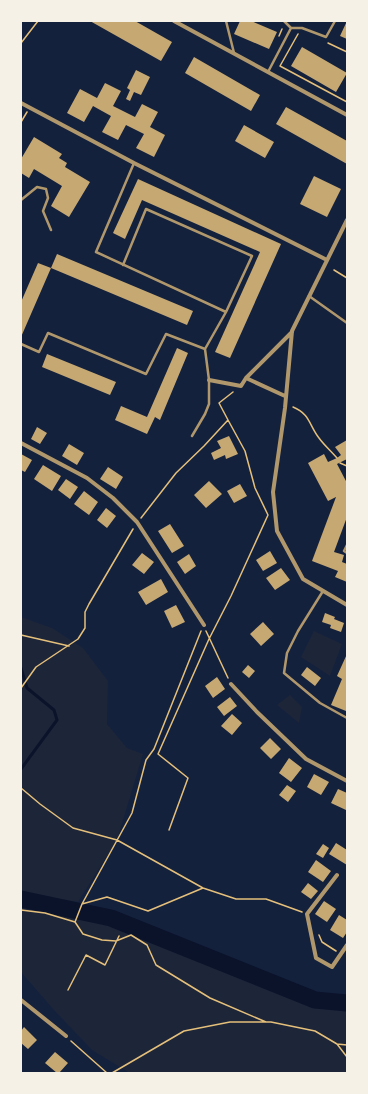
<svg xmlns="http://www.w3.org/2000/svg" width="368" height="1094" font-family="'Noto Sans',sans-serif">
<rect width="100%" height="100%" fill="#14213d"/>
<path fill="#1d2539" d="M21 617 52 628 83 648 108 681 107 724 127 748 143 754 117 840 78 902 21 894Z
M314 631 342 644 330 676 301 657Z
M290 695 302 707 299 723 277 705Z
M21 899 111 918 315 1000 347 1007V1073H134L128 1072 92 1050 54 1010 21 972Z"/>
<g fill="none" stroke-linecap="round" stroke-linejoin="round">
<path stroke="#0b132b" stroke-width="3" d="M21 668 27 688 54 710 57 720 21 769"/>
<path stroke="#0b132b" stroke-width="17" d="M21 899 111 918 315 1000 347 1003"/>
</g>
<path fill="#c6a872" d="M90 21H135L172 42 161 61Z
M240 21H251L277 32 269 49 234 34Z
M347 21V39L340 36Z
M302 47 347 73 336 92 291 66Z
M194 57 260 95 251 111 185 73Z
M136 70 150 77 141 95 134 92 130 101 126 99 130 90 127 88Z
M105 83 121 91 113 106 135 117 142 104 158 112 150 127 165 135 154 157 136 148 144 134 126 125 118 140 102 132 111 116 93 106 84 122 67 113 80 89 97 98Z
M286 107 347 141V164L276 124Z
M244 125 274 142 265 158 235 141Z
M34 137 62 154 59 158 67 163 65 167 90 182 69 217 51 206 62 186 34 169 29 178 21 173V159Z
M314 176 341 189 327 217 300 204Z
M138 179 281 244 230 358 215 352 260 252 142 200 125 239 113 233Z
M57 254 193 311 187 325 51 268Z
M38 263 51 268 21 337V302Z
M177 348 188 353 160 420 155 417 147 434 115 420 121 406 147 417Z
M47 354 116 382 110 395 42 367Z
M37 427 47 433 40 444 31 439Z
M229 436 238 454 226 459 225 455 214 460 211 453 221 448 217 441Z
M347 440V459L337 464 347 483V517L334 552 344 555 342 562 347 564V582L335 577 338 571 312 561 336 497 328 501 308 463 324 454 328 462 337 458 341 455 335 447Z
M69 444 84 453 77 465 62 456Z
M21 454 32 460 25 472 21 470Z
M43 465 61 476 52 491 34 479Z
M108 467 123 477 116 489 100 479Z
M66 479 78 487 70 499 58 490Z
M209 481 222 494 206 508 194 495Z
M240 484 247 496 234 503 227 491Z
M84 491 98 502 89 515 74 504Z
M106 508 116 516 107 528 97 520Z
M170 524 184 546 172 553 158 531Z
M270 551 277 563 263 571 256 560Z
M142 553 154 562 144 574 132 565Z
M189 554 196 566 185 574 177 562Z
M281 568 290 580 275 590 266 578Z
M161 579 168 592 146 605 138 592Z
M176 605 185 622 172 628 164 611Z
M325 613 335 617 334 619 344 623 341 632 330 628 331 625 322 622Z
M263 622 274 634 261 646 250 634Z
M347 654V708L346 711 331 705 342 679 337 676Z
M248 665 255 671 249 678 242 672Z
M307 667 321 678 315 686 301 675Z
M217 677 225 689 213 698 205 686Z
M230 697 237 706 224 716 217 707Z
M232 714 242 723 232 735 221 726Z
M270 738 281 749 271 759 260 748Z
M289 758 302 768 291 782 279 773Z
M314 774 329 782 321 795 307 787Z
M287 785 296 791 288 802 279 795Z
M338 789 347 793 346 810 331 803Z
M336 843 347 850V865L329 854Z
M323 844 329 848 323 858 316 854Z
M316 860 331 871 323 882 308 872Z
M308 883 318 891 311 899 301 892Z
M324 901 336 909 327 922 315 914Z
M339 915 347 920V932L343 938 330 930Z
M24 1027 37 1040 28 1049 21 1043V1031Z
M55 1052 68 1063 59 1073H57L45 1063Z"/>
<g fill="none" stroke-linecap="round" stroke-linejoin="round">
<path stroke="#e5c07b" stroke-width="1.5" d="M298 34 280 66 347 102
M279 36 282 29
M21 43 38 21
M328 43 347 52
M21 122 27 112
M334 270 347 278
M293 407C310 414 309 425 319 438 324 445 331 451 337 458
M340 463 347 466
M141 518 176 473 204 446 228 420 219 403 233 392
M206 631 228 678
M21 635 69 646
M21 688 36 667 78 639 85 628V612L89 604 133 529
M21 788 40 804 73 828 117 840 203 888 236 899H266L302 912
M169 830 188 778 158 754 209 639 231 596 268 515 255 488 245 451 228 420
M82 904 107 897 148 911 203 888
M21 910 45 913 75 922 83 934 102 940 116 941 131 935 147 945 156 965 210 998 266 1022
M75 922 82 904 132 813 146 760 154 749 201 631
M319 935 322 942 336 951
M68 990 86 955 105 965 119 936
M71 1041 107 1073
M337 1044 347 1057
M112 1073 184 1031 230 1022H271L315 1031 337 1044 347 1045"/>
<path stroke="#b1986c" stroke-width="2.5" d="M226 21 234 53
M284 21 291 28
M268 72 291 28H302L326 37 335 21
M134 163 96 252 226 312
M21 200 37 187 46 189 48 198 43 211 51 230
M123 265 146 209 252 256 226 312 205 349 209 380V404L205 414 192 436
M309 296 347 323
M21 344 39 352 48 333 146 374 166 334 205 349
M347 545 344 551 347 553
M323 591 298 631 287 653 284 673 320 703 347 718"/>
<path stroke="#b1986c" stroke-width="4" d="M174 21 347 115
M21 103 134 163 327 260
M347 220 292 331 285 408 273 492 277 531 303 579 347 605
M246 378 285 396
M209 380 241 386 246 378 292 332
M21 443 87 478 113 498 137 522 204 625
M231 684 257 712 306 759 347 781
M337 875 307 914 316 958 332 967 347 945
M21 1000 66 1036"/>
</g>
<rect width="368" height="1094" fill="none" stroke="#f6f1e7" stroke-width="44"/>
</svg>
